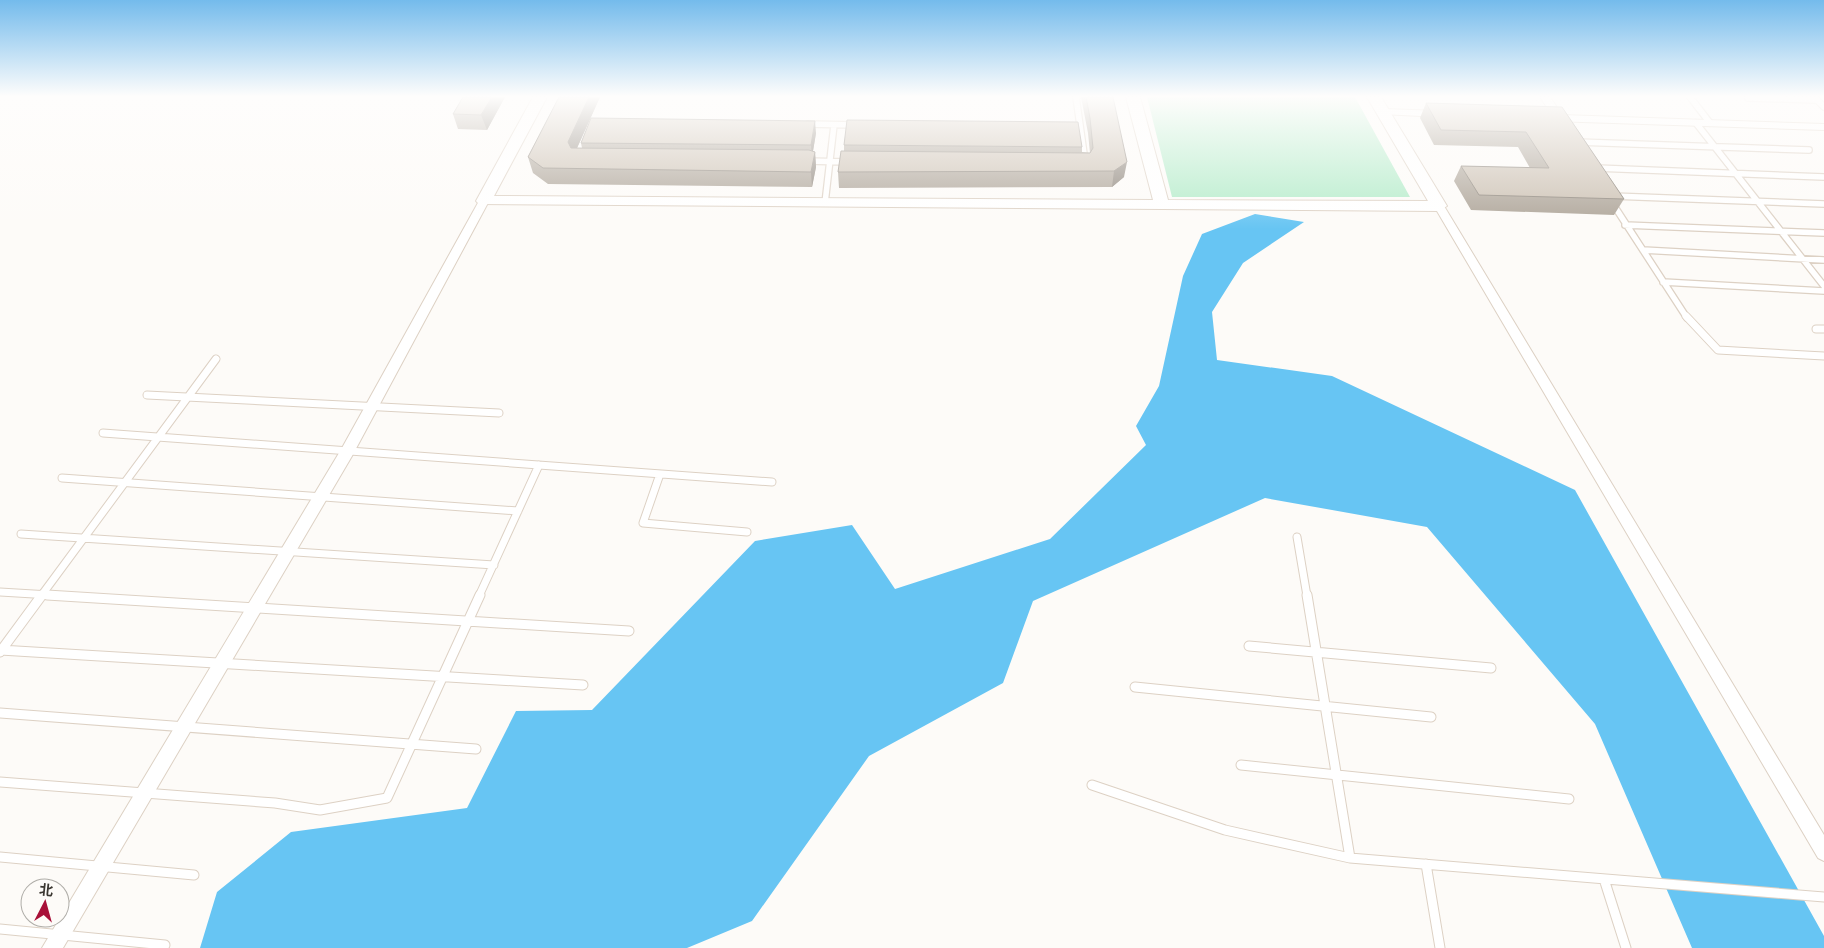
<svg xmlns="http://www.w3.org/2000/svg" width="1824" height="948" font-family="'Noto Sans','Noto Sans SC',sans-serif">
<rect width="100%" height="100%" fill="#fdfbf8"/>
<path fill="#b4ecca" d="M1147 97H1355L1410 197H1172Z"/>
<path fill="#67c5f3" d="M1255 214 1304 222 1243 263 1212 312 1217 360 1332 376 1575 490 1824 936V948H1692L1595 724 1427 527 1265 498 1033 601 1003 683 869 756 752 921 687 948H200L217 892 291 832 467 808 516 711 592 710 755 541 852 525 895 589 1050 539 1146 445 1136 426 1159 386 1183 276 1202 234Z"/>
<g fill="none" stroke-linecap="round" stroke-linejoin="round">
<defs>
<path id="lane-far2" d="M1076 97 1085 161
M1690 97 1710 123
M1748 98 1817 100 1824 107
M1696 123 1824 286
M808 124 854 125
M1577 142 1809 150
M807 161 848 162
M1596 168 1824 177
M1612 196 1824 204
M825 203 834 125
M1613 204 1687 318
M1625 225 1824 233
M1643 250 1824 260
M1663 282 1824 291"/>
<path id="lane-far1" d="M1686 316 1718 350 1824 356
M1816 329H1824
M147 395 499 413
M103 433 772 482
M660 474 643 523 747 532
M62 478 518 511
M21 534 494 565
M1297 537 1307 596
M0 592 67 596
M41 596 216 359
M479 596 539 465"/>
<path id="lane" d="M47 595 629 631
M1307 595 1350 858
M1249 646 1491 668
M0 650 583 685
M0 652 42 595
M1135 687 1431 717
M0 713 476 749
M1241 765 1569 799
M0 782 275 803 320 810 387 798 480 595
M1092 785 1225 830 1350 858 1824 897
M0 857 194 875
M1426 864 1440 948
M1604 879 1626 948
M0 929 165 945"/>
<path id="street" d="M1540 97H1550L1562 115 1824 124V130L1552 121 1547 118 1552 115Z
M1384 109 1441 111 1446 114 1441 117 1381 114V110Z
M484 198 489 201 352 456 63 948H42L342 448 479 201Z
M1439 203 1444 206 1824 835V861L1818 858 1434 206Z"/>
<path id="secondary" d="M533 97H547L494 196 1153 200 1126 97H1140L1168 200 1428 201 1367 97H1381L1447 206 1439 211 479 204 476 201Z"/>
</defs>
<use href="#lane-far2" stroke="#ddd1c4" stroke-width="8"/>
<use href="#lane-far1" stroke="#ddd1c4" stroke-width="9"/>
<use href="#lane" stroke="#ddd1c4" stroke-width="11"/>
<use href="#street" stroke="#ddd1c4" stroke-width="2"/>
<use href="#secondary" stroke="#ddd1c4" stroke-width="2"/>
<use href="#lane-far2" stroke="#fff" stroke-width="5.5"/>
<use href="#lane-far1" stroke="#fff" stroke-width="7"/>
<use href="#lane" stroke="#fff" stroke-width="9"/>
<use href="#street" fill="#fff" fill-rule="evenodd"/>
<use href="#secondary" fill="#fff" fill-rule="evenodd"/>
</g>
<path fill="#afa69a" d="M429 97H505L487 130 458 129 453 114 463 97Z
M559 97H600L577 148H582L581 143 816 133 813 151 815 152 816 167 812 187 548 184 533 173 528 157Z
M1081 97H1113L1124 177 1112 187 839 188 838 172 844 151V145L1082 147V152L1090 153 1088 133Z
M1426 103 1562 107 1624 199 1614 215 1471 210 1454 181 1461 166 1530 168 1518 147 1434 145 1420 118Z"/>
<path fill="#8f877d" d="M492 97H505L487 130 481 115Z
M589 97H600L573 157 568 142Z
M815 121 816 133 812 157 811 145Z
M815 152 816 167 812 187 811 172Z
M1127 162 1124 177 1112 187 1114 171Z"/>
<path fill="#ccc1b3" stroke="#8f877d" d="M463 97H492L481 115 453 114Z
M559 97H589L568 142 571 148 809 150 815 152 811 172 543 168 528 157Z
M1086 97H1113L1127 162 1114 171 838 172 841 151 1090 153 1093 148 1090 118Z
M1426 103 1562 107 1624 199 1479 195 1461 166 1549 168 1526 132 1441 130Z
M591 118 815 121 811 145 581 143Z
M847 120 1078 122 1082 147 844 145Z"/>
<linearGradient id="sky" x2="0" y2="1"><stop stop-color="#74bbec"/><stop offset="0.42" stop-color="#fefdfc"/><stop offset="1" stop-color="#fefdfc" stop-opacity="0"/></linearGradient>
<rect width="1824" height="229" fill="url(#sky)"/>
<g transform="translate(45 903) rotate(6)"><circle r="24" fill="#fdfbf8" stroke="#afada8"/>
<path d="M0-4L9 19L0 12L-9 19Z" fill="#a81038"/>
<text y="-8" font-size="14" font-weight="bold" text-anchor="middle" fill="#3b3731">北</text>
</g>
</svg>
